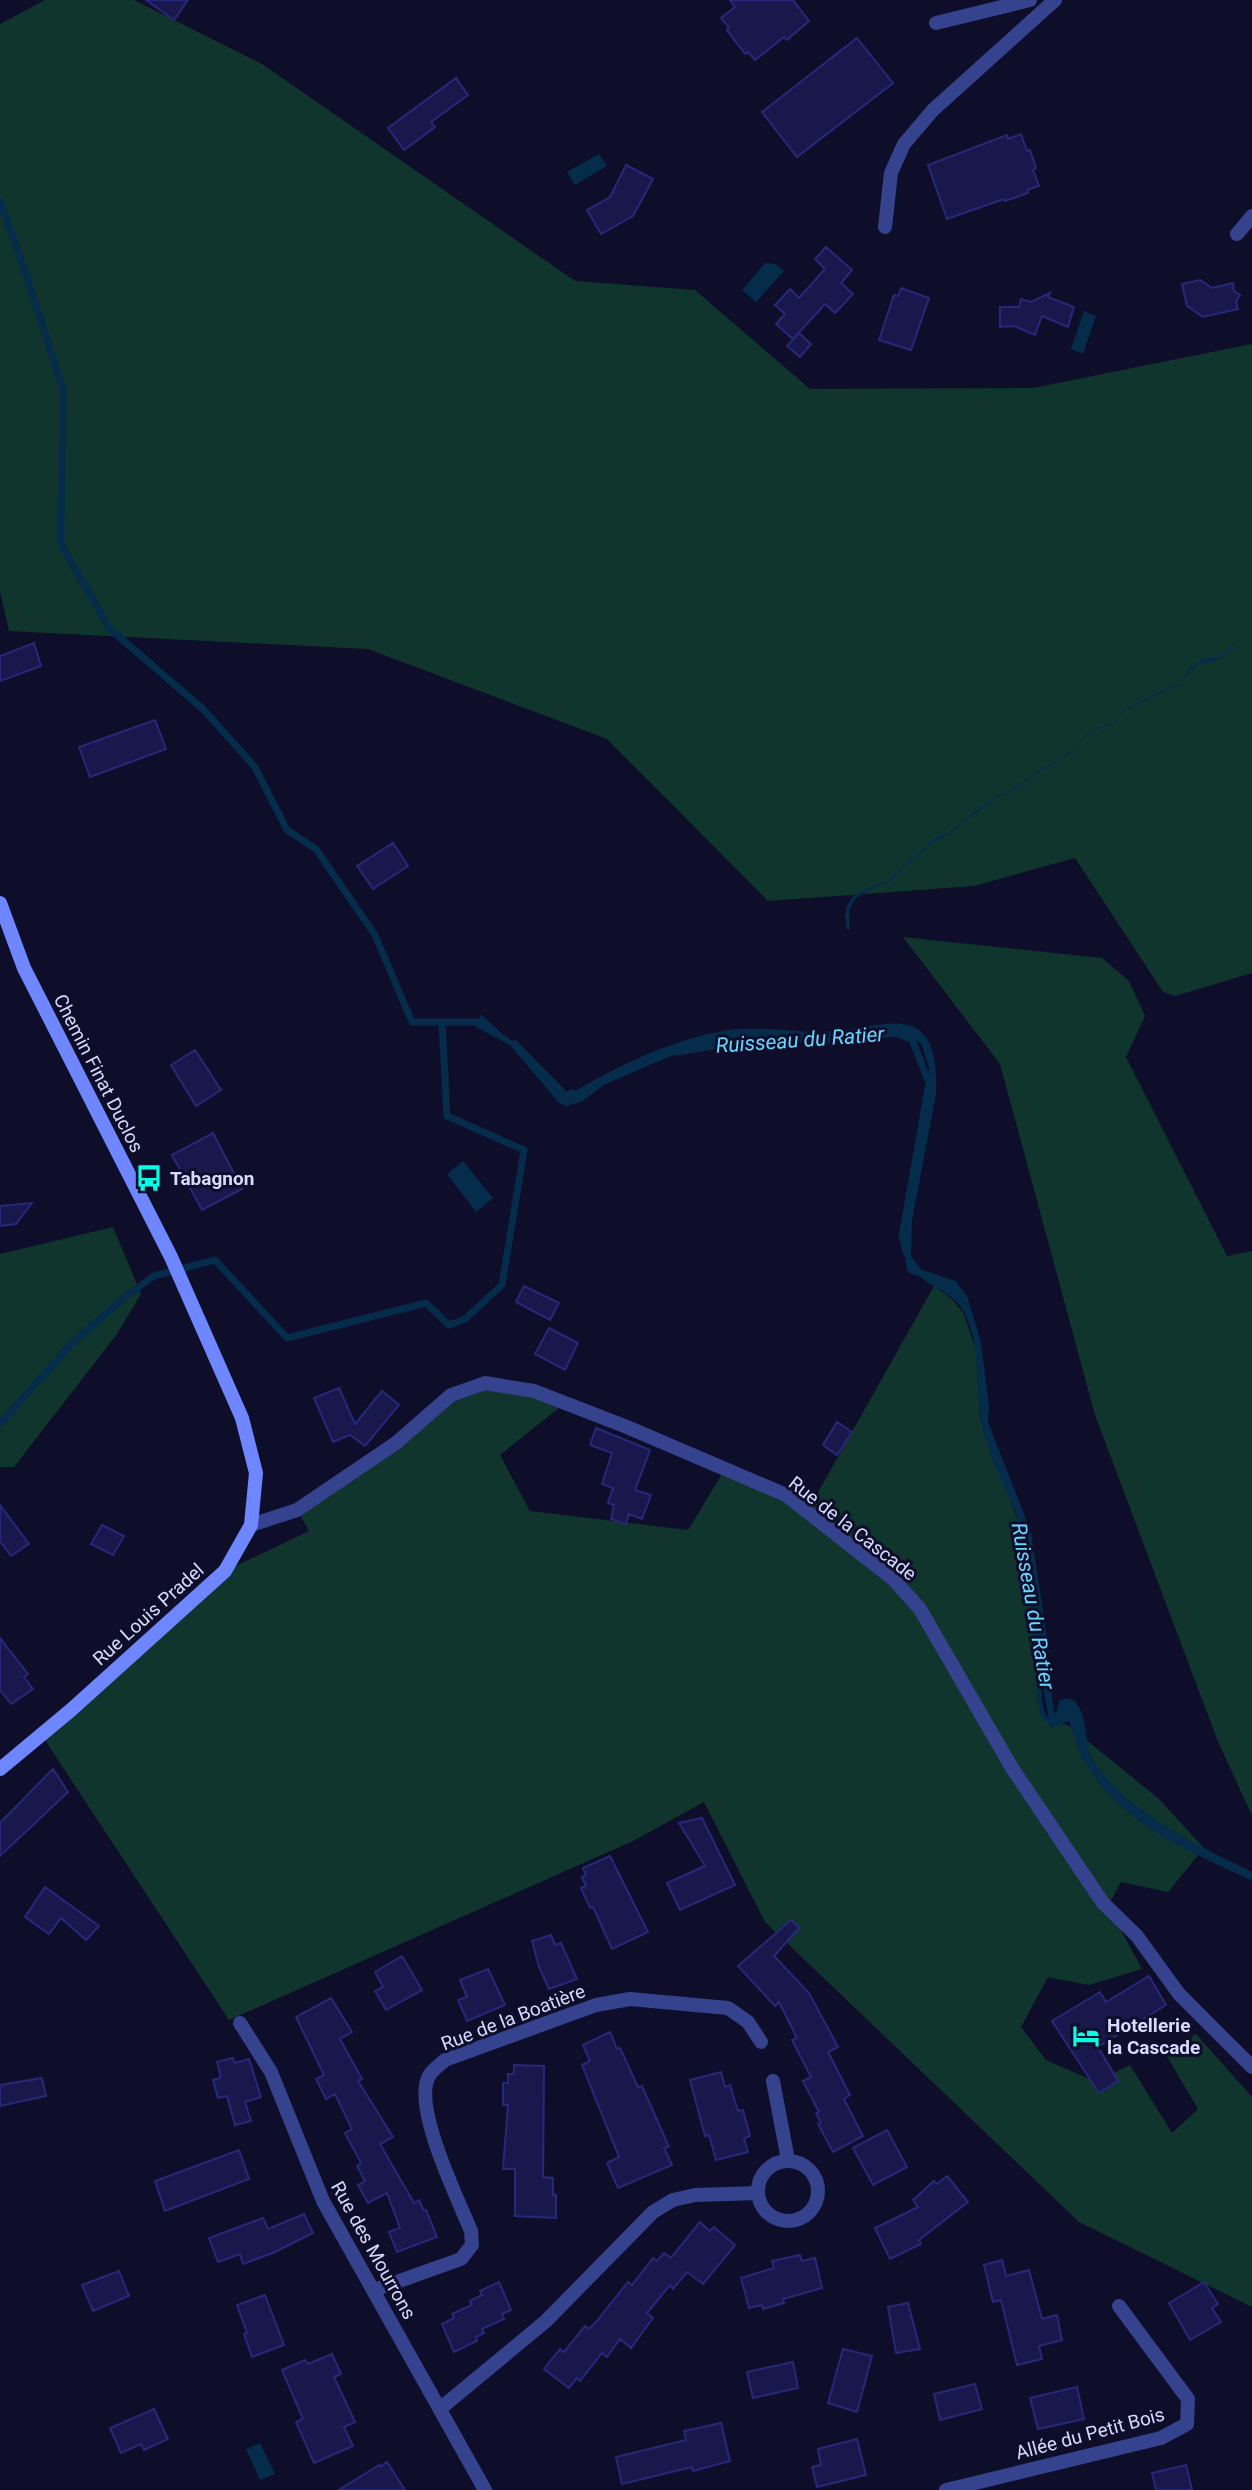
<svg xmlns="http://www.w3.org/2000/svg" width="1252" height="2490" font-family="Roboto,sans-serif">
<rect width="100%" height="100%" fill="#0e0e2a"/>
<path fill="#10352c" d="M45 0H134L262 64 575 281 695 290 810 389 1033 388 1252 344V973L1175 996 1163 992 1075 858 974 886 768 901 607 739 368 649 9 631 0 592V24Z
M903 937 1102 958 1129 981 1145 1016 1126 1057 1227 1256 1252 1251V1816L1217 1739 1095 1415 1000 1064Z
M113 1227 141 1294 117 1334 14 1467H0V1254Z
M934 1286 952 1299 964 1314 976 1350 980 1418 1017 1519 1038 1625 1037 1699 1045 1721 1068 1725 1159 1799 1204 1848 1168 1892 1121 1882 1108 1906 1142 1969 1089 1985 1048 1977 1021 2027 1046 2060 1096 2082 1130 2065 1172 2133 1198 2109 1165 2053 1196 2034 1252 2097V2307L1079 2222 765 1922 704 1802 633 1841 229 2020 41 1734 225 1571 309 1531 297 1510 451 1395 485 1383 565 1403 500 1455 530 1511 688 1530 725 1469 807 1512Z"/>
<path fill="#052c4b" d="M599 154 607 166 575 185 567 172Z
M765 263 775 264 784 271 756 302 742 290Z
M1084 311 1096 316 1083 354 1071 349Z
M1252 635 1234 645 1219 660 1198 664 1185 677 1180 686 1173 687 1125 711 1116 723 1092 731 1062 760 1040 771 1011 792 994 799 948 835 933 842 889 882 875 887 856 898 849 910 850 929 847 930 845 917 847 906 854 895 871 886 887 881 936 837 948 833 991 799 1009 791 1041 769 1060 760 1093 729 1115 722 1124 710 1171 686 1179 685 1188 670 1195 664 1202 659 1219 657 1233 644Z
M481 1014 500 1032 521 1048 566 1096C618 1066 669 1040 728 1030 758 1026 789 1032 819 1032 882 1031 940 991 936 1094L912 1221 911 1256 928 1278 958 1285 967 1296 981 1342 989 1406 988 1422 1031 1532 1049 1651C1040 1668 1038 1702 1048 1719H1052L1056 1713 1059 1701C1085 1686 1086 1740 1089 1752 1091 1758 1094 1762 1097 1766 1134 1816 1197 1845 1252 1872V1881C1196 1854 1127 1827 1091 1772 1079 1755 1084 1732 1072 1716L1067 1715C1063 1718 1058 1723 1054 1724 1029 1729 1038 1655 1039 1642 1039 1626 1036 1606 1033 1590 1029 1569 1028 1547 1021 1527 1010 1496 992 1466 984 1434 974 1394 983 1351 965 1314 950 1283 915 1291 901 1247L928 1089 929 1068 921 1043 900 1031 787 1044 759 1040 719 1042 687 1050 647 1066 604 1085 581 1102 566 1106 559 1103 510 1045 476 1027Z
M463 1161 493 1198 476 1212 447 1174Z
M260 2443 275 2474 260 2480 246 2449Z"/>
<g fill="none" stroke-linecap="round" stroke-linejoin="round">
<path stroke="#052c4b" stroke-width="7" d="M0 201 25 271 63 390 61 545 110 629 203 709 255 767 287 830 316 849 375 935 412 1022H478L484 1025
M823 1040H843L894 1033 912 1039 929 1083 902 1237 905 1246
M515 1044 566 1096 572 1093
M677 1052 745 1041H770
M909 1261 911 1270 954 1284
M0 1424 71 1344 125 1297 154 1276 215 1260 287 1338 426 1303 449 1325 465 1319 502 1285 524 1150 447 1116 442 1022
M1019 1522 1040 1648
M1042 1660 1053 1724 1071 1716 1085 1757"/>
</g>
<path fill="#18184d" stroke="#28287b" stroke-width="2" d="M146 0H188L174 20Z
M730 0H793L809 21 787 40 784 37 755 60 748 52 745 54 727 30 729 28 721 18 735 7Z
M857 38 893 83 797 157 762 112Z
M456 78 468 95 431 122 435 127 404 150 388 128Z
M1021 134 1027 151 1030 150 1036 168 1033 170 1039 186 1027 190 1028 193 1005 201 1004 199 947 219 928 165 1007 135 1008 139Z
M626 165 653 179 633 216 601 234 587 210 610 197Z
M826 247 852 270 841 283 853 294 835 313 825 304 793 339 776 324 785 314 775 305 790 289 799 298 825 269 815 259Z
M1200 280 1212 288 1233 283 1234 291 1240 295 1236 302 1238 309 1203 317 1187 306 1182 284Z
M901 288 929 298 911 350 879 340 894 295 898 296Z
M1050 293 1048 297 1074 307 1068 327 1042 316 1035 335 1014 326 1000 327V307H1019L1021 299 1031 302Z
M799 333 811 344 800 357 787 346Z
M34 643 41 666 0 681V656Z
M155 720 166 749 90 777 79 747Z
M393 843 408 866 373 889 357 866Z
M195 1050 221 1090 196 1106 171 1065Z
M213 1133 242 1189 202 1210 172 1155Z
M32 1203 16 1224 0 1226V1206Z
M524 1286 559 1303 550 1320 516 1302Z
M549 1328 578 1343 565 1370 535 1354Z
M339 1388 355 1424 382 1391 399 1405 365 1446 350 1435 333 1442 314 1398Z
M837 1422 852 1432 837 1455 823 1445Z
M596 1428 650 1450 635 1490 651 1495 642 1519 629 1514 626 1524 611 1519 614 1505 608 1503 613 1488 602 1484 612 1453 590 1445Z
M0 1505 29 1544 11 1556 0 1541Z
M102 1525 124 1536 113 1555 91 1544Z
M0 1638 28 1674 24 1677 33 1689 11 1704 0 1690Z
M53 1769 68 1792 0 1856V1823Z
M702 1818 735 1885 680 1910 667 1883 705 1866 679 1823Z
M610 1856 648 1932 612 1949 593 1907 590 1908 581 1888 586 1886 582 1877 586 1875 583 1868Z
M45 1887 99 1926 86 1940 61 1918 49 1934 25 1917Z
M791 1920 799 1928 774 1956 809 1993 838 2047 828 2052 850 2095 844 2099 863 2136 833 2152 818 2124 821 2123 816 2113 819 2112 803 2081 811 2077 792 2040 797 2038 779 2002 775 2006 738 1966Z
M551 1935 555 1945 561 1943 577 1979 549 1989 539 1967 532 1941Z
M402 1956 422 1990 386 2010 375 1991 383 1987 375 1972Z
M488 1969 505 2005 467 2021 458 2000 467 1997 460 1980Z
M1149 1976 1166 2005 1098 2047 1118 2081 1099 2093 1052 2021 1100 1992 1106 2002Z
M331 1998 352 2032 340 2039 362 2079 358 2081 393 2137 380 2144 414 2203 419 2200 424 2211 426 2210 437 2237 397 2252 389 2232 400 2228 387 2193 368 2203 358 2185 365 2181 357 2166 361 2163 345 2133 352 2129 335 2094 326 2099 316 2079 324 2075 296 2017Z
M610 2032 617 2049 620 2048 638 2087 642 2086 669 2147 664 2148 672 2165 618 2188 607 2163 619 2157 582 2065 590 2061 583 2045Z
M233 2058 235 2063 249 2059 261 2097 245 2102 251 2121 235 2125 227 2096 218 2098 213 2080 221 2078 217 2062Z
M514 2065 544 2066 543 2177 553 2178V2195H556V2218L515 2216V2169H503L508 2105H503V2083H508V2074H514Z
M721 2072 725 2087 730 2085 738 2111 743 2110 750 2136 744 2138 748 2152 716 2160 709 2135 705 2136 690 2080Z
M42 2078 46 2096 0 2106V2085Z
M887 2130 907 2167 873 2185 853 2148Z
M239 2150 249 2179 165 2211 155 2181Z
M947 2176 968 2202 919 2240 921 2244 890 2259 875 2228 918 2207 913 2200 934 2181 937 2184Z
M304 2214 313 2233 275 2252 243 2264 240 2254 218 2262 209 2238 263 2218 268 2229Z
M700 2222 710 2231 714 2227 735 2245 703 2284 687 2272 673 2289 670 2285 647 2313 653 2318 631 2348 620 2339 607 2357 602 2353 580 2381 577 2378 569 2388 544 2369 560 2349 564 2352 585 2326 589 2329 596 2322 628 2282 632 2285 653 2258 657 2261 664 2253 671 2258Z
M800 2255 802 2261 815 2258 822 2288 783 2299 784 2303 763 2309 762 2305 749 2308 741 2278 774 2268 772 2261Z
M1002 2260 1006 2276 1029 2270 1042 2319 1057 2315 1062 2340 1039 2346 1042 2359 1017 2365 1001 2300 993 2302 984 2265Z
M119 2271 129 2296 93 2311 82 2285Z
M499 2282 511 2310 502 2314 504 2319 482 2329 484 2333 476 2337 477 2341 454 2352 442 2324 454 2318 452 2314 472 2305 470 2301 482 2295 480 2291Z
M1204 2282 1218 2304 1212 2308 1221 2322 1190 2340 1169 2303Z
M265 2295 284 2345 252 2357 244 2334 247 2333 237 2305Z
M908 2303 920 2349 896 2353 888 2307Z
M843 2349 872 2356 857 2412 828 2403Z
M332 2354 341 2374 334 2377 355 2422 344 2427 353 2446 314 2463 296 2422 303 2419 282 2370 305 2360 308 2364Z
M793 2362 798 2388 753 2398 747 2372Z
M975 2384 982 2409 940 2420 934 2394Z
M1077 2387 1084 2419 1038 2429 1030 2398Z
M154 2409 168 2439 144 2450 141 2444 121 2453 110 2428Z
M721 2423 730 2461 693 2471 692 2467 622 2484 616 2457 686 2440 684 2431Z
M857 2439 866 2475 817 2487 812 2467 821 2465 818 2449Z
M387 2462 405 2490H339L379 2465 380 2467Z
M1186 2465 1192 2490H1156L1152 2473Z"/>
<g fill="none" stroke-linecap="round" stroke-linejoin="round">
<path stroke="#35428d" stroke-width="14" d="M936 23 1030 0
M885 227 891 173 904 144 933 110 1055 0
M1237 234 1252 216
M251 1525 297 1510 396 1443 451 1395 485 1383 534 1391 627 1427 786 1495 893 1579 920 1609 1012 1768 1103 1903 1137 1936 1179 1994 1252 2067
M240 2023 271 2072 323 2201 485 2490
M773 2081 788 2160
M758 2191a30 30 0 1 1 60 0a30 30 0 1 1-60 0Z
M374 2290 461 2259 472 2245 471 2231C458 2199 412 2106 429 2076 432 2070 440 2065 445 2060L596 2005 630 1999 728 2008 748 2022 761 2042
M441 2408 546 2321 653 2212 673 2200 695 2195 758 2193
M946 2490 1161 2438 1187 2424 1188 2399 1119 2306"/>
<path stroke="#6e86ff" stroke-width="14" d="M0 903 24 968 171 1257 242 1418 256 1473 251 1525 225 1571 71 1710 0 1769"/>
</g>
<defs>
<symbol id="bus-bare" viewBox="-9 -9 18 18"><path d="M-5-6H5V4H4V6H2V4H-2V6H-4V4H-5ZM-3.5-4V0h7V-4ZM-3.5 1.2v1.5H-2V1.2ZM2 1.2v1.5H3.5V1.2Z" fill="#03ffe7" stroke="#0e0e2a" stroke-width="2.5" paint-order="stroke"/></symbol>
<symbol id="hotel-bare" viewBox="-9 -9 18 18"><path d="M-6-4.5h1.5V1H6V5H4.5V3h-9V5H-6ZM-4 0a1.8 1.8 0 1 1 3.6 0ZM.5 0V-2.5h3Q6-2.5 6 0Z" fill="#03ffe7" stroke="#0e0e2a" stroke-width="2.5" paint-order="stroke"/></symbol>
</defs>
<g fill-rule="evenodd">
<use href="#bus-bare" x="130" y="1159" width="38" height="38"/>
<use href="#hotel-bare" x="1067" y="2017" width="38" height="38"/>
</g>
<g text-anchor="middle" stroke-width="6" stroke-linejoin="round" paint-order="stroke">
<g font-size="19" fill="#d7daff" stroke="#0e0e2a">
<text transform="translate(99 1073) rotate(63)" y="7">Chemin Finat Duclos</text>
<text transform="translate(853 1528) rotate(38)" y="7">Rue de la Cascade</text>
<text transform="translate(148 1614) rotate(-42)" y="7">Rue Louis Pradel</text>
<text transform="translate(513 2017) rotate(-21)" y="7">Rue de la Boatière</text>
<text transform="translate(374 2250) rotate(61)" y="7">Rue des Mourrons</text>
<text transform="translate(1090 2433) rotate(-15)" y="7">Allée du Petit Bois</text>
</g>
<g font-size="19" font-weight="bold" fill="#d7daff" stroke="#0e0e2a" text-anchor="start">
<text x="170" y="1185">Tabagnon</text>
<text x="1107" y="2032">Hotellerie<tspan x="1107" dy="22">la Cascade</tspan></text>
</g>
<g font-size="21" font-style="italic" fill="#65d6ff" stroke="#0e0e2a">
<text transform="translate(800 1040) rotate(-4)" y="7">Ruisseau du Ratier</text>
<text transform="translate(1033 1606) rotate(80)" y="7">Ruisseau du Ratier</text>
</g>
</g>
</svg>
